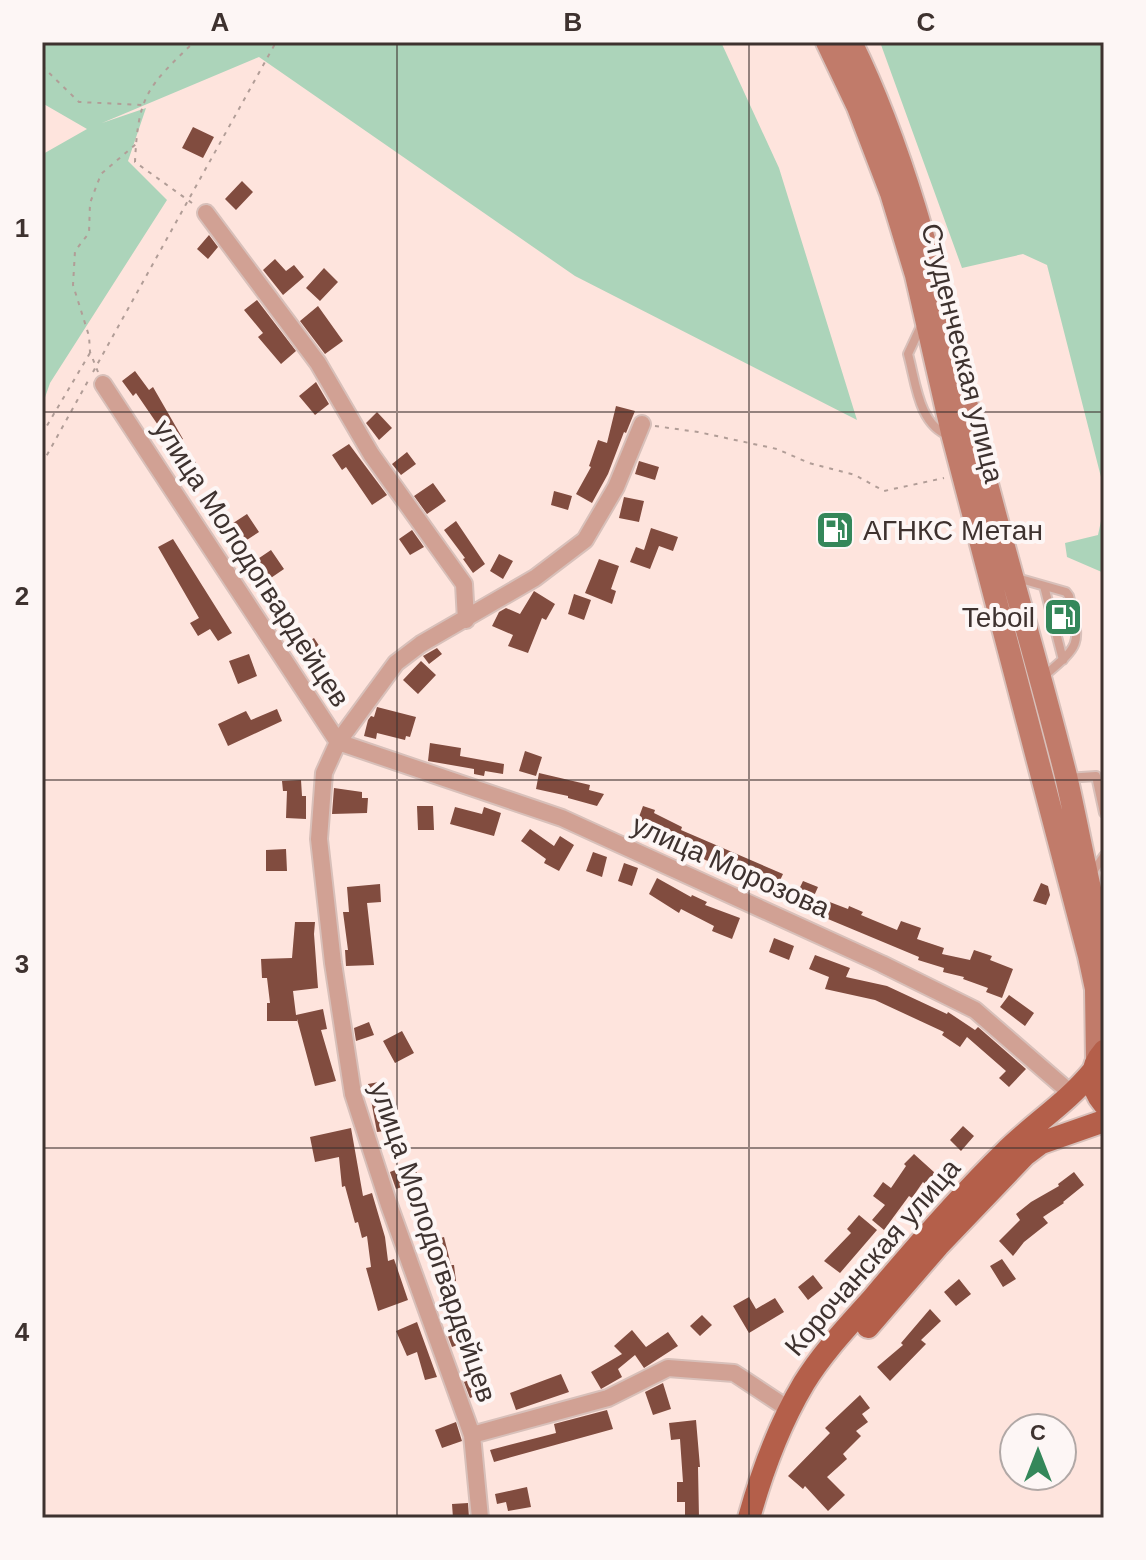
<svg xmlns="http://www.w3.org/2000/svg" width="1146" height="1560" font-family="Helvetica,sans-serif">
<rect width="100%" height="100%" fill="#fee4dd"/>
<path fill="#acd4ba" d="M42 42H721L779 168 857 420 575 276 259 57 102 123 146 108 128 161 167 200 50 383 42 406 43 154 87 129 42 103Z
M880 42H1104V573L1067 557 1065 543 1098 535 1101 521 1102 481 1047 265 1023 254 962 268Z"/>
<path fill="#814c3f" d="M193 127 214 137 203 158 182 148Z
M242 181 253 192 236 210 225 199Z
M209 235 218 247 208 259 197 249Z
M275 259 286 271 294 265 304 277 283 295 263 270Z
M324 268 338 282 320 301 306 288Z
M257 300 296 351 281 364 258 337 263 333 244 310Z
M318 306 343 341 325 354 300 321Z
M135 371 149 390 153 387 183 439 169 447 158 429 160 428 136 393 133 396 122 381Z
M316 382 329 404 315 415 299 396Z
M616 406 635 411 626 433 624 432 608 474 592 503 576 494 591 467 589 466 598 440 607 443Z
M377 412 392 428 379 440 366 423Z
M349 444 387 495 372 505 346 467 342 470 332 455Z
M407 452 416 464 401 475 392 464Z
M195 461 206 481 194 488 182 468Z
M639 461 659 467 655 480 635 474Z
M433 483 446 501 427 514 414 496Z
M554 491 572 496 568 510 551 505Z
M624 497 644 501 639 522 619 518Z
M247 514 259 532 236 547 224 529Z
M456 521 485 564 473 573 463 559 465 558 444 530Z
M651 528 678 537 673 551 659 546 650 569 630 562 636 547 644 550Z
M412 530 424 547 410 555 399 539Z
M173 539 232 633 218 641 210 629 198 636 190 623 199 618 158 547Z
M271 550 284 569 262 584 249 565Z
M499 554 513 561 503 579 490 571Z
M599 559 619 566 611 589 616 591 612 604 585 593Z
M534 591 555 604 546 620 542 618 528 653 508 646 513 635 492 626 499 612 506 608 520 614Z
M574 594 591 600 584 620 568 614Z
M1063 599 1069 631 1063 632 1055 601Z
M314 638 324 653 306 664 296 649Z
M437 648 442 654 429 664 423 656Z
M249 654 257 676 238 684 229 661Z
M421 661 436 675 418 694 403 680Z
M377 707 416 717 410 737 406 736 405 740 377 733 376 739 364 736 368 720 371 716 374 717Z
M277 709 282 721 228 746 218 724 246 711 251 720Z
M430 743 461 748 460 756 504 764 503 774 485 771 484 776 474 774V769L428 761Z
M525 751 542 757 536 776 519 771Z
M539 773 590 785 589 790 604 794 597 806 568 798V796L536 789Z
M301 780 302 796H306V819L286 818 287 791H283L282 781Z
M334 788 362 792V798H368L367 813 332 814Z
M417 806H433L434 830H418Z
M643 806 655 810 654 813 682 827 681 830 783 874 773 895 718 871 720 866 681 850 682 848 658 836 660 833 636 825Z
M455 807 482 814 484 807 501 813 494 836 450 824Z
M530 829 554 846 560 836 574 845 559 871 544 863 546 859 521 841Z
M286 849 287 871H266V850Z
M593 852 607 857 602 877 586 871Z
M624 863 638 868 632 886 618 881Z
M657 878 691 897 692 895 707 902 705 905 740 918 732 939 712 931 714 926 681 909 679 913 649 894Z
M803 881 818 887 814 896 848 909 849 906 863 912 861 915 897 930 901 921 921 928 917 939 944 948 942 954 970 960 974 950 992 956 990 960 1013 969 1002 998 986 992 988 988 963 979 964 977 943 972 944 968 918 960 919 957 792 904Z
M1041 883 1048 886 1050 895 1046 905 1033 901Z
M380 884 381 902 367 903 374 965 346 966 345 950H348L343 912H349L347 887Z
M295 922H315L314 934 318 988 293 991 296 1015 323 1009 327 1029 321 1030 336 1081 315 1086 297 1019V1021H267V1003H270L267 978H262L261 959 292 958Z
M774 938 794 946 789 960 769 952Z
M815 955 850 968 846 977 887 986 947 1014 948 1012 975 1030 978 1027 1026 1069 1009 1087 999 1078 1006 1071 967 1037 960 1047 942 1035 944 1032 875 1000 825 989 829 977 809 969Z
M1009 995 1034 1013 1025 1026 1000 1007Z
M369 1022 374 1035 356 1041 354 1028Z
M402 1031 414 1053 395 1063 383 1041Z
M384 1081 394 1130 377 1132 368 1084Z
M963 1126 974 1136 961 1151 950 1140Z
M351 1128 363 1196 372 1193 385 1237 388 1261 394 1259 408 1300 378 1311 366 1268 371 1267 367 1236 362 1238 358 1222 355 1223 345 1186 342 1187 339 1157 315 1162 310 1137Z
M914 1154 935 1173 925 1184 923 1182 912 1198 909 1196 884 1230 872 1220 885 1205 873 1196 883 1182 891 1188 906 1166 904 1164Z
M413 1163 420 1181 396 1189 390 1172Z
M1074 1172 1084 1185 1063 1202 1064 1203 1043 1217 1048 1223 1024 1242 1013 1256 999 1241 1020 1220 1016 1214 1031 1202 1059 1186 1058 1184Z
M859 1215 877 1230 840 1273 824 1261 851 1233 847 1229Z
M444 1237 451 1265H454L456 1281 437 1283 434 1262 431 1263 425 1242Z
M1002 1259 1016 1279 1003 1287 990 1266Z
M813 1275 823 1288 808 1300 798 1287Z
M959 1279 971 1294 956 1306 944 1292Z
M749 1297 756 1309 775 1298 784 1312 749 1333 733 1306Z
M930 1309 941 1321 921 1340 926 1344 890 1381 877 1367 903 1345 901 1343Z
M702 1315 712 1325 700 1336 690 1326Z
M417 1322 437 1377 425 1380 417 1352 407 1356 396 1331Z
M460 1326 466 1342 452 1347 446 1331Z
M632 1330 646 1347 668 1332 678 1346 644 1368 635 1355 618 1369 622 1377 601 1389 591 1372 622 1354 614 1346Z
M561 1374 569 1392 516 1410 510 1393Z
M478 1377 484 1393 470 1398 464 1382Z
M663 1383 671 1409 653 1415 645 1392Z
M860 1395 870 1408 862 1414 868 1422 856 1431 861 1436 843 1454 847 1459 827 1477 845 1495 828 1511 805 1486 803 1489 788 1476 830 1433 825 1428Z
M607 1410 613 1429 494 1462 490 1450 556 1433 554 1424Z
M696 1420 700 1467H698L699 1518H685V1502H677V1482H683L680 1439 671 1440 669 1423Z
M456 1422 462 1441 442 1448 435 1430Z
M527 1487 531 1507 508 1511 506 1502 497 1504 495 1494Z
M468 1503 469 1518H453L452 1504Z"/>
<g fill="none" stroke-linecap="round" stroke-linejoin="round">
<defs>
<path id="service" d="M922 324 908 354C916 382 918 425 950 436
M1017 578 1066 592 1069 596C1080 644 1083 643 1044 676
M1044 586 1063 660
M1067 778 1096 776 1104 813
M1092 873 1104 856"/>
<path id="minor" d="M206 213 318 363 371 454 464 584 466 620
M103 384 338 742 324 773 319 839 333 963 353 1094 389 1205 472 1435 480 1518
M642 424 616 487 585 540 535 578 421 644 396 663 338 742 562 818 882 964 975 1010 1073 1095
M472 1435 608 1398 668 1368 734 1373 790 1410"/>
<path id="secondary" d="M827 42 858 107 891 193 916 275 953 437 1089 956 1096 989 1097 1060
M851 42C911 164 940 299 973 430 1002 546 1037 660 1066 776 1079 833 1089 891 1104 948"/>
<path id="primary" d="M1104 1051C1089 1068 1089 1086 1104 1104
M868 1327 938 1246 1025 1155 1041 1143 1104 1121
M749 1518C762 1471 779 1425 804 1383 823 1352 849 1325 873 1298 915 1248 957 1199 1004 1153 1034 1123 1066 1104 1093 1071"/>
</defs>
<use href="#service" stroke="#d8c0ba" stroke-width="12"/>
<use href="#minor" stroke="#d8c0ba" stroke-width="20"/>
<use href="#secondary" stroke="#d8c0ba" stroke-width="26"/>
<use href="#primary" stroke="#d8c0ba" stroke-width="26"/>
<path stroke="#b19d97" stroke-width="2" stroke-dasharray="4 6" stroke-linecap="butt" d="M42 66 79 102 142 105
M192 203 135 162C138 96 147 87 194 42
M93 372 276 42
M98 372 90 352 89 336 73 285 75 251 89 233 90 203 101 174 136 144
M655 426 698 432 777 449 809 463 855 475 884 491 944 478
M42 434 90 353
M42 464 88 381"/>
<use href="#service" stroke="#d1a194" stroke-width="8"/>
<use href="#minor" stroke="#d1a194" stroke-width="16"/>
<use href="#secondary" stroke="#c17b6a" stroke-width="22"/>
<use href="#primary" stroke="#b45f4a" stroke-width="22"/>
</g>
<path fill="none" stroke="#3e322f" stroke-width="2" stroke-opacity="0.55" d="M397 42V1518M749 42V1518M42 412H1104M42 780H1104M42 1148H1104"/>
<defs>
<symbol id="fuel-square" viewBox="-11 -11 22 22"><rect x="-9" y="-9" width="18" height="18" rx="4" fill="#34875a" stroke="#fdf6f5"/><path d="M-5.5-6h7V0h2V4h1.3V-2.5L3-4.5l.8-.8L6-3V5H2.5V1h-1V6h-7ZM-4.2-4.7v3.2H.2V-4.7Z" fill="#fff"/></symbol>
</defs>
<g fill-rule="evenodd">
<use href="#fuel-square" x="813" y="508" width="44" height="44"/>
<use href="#fuel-square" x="1041" y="595" width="44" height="44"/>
</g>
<g text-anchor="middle" stroke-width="8" stroke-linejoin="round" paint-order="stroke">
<g font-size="28" fill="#3e322f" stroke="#fdf6f5">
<text transform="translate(963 353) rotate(76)" y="10">Студенческая улица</text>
<text transform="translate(252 563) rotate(57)" y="10">улица Молодогвардейцев</text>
<text transform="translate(731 866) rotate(24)" y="10">улица Морозова</text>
<text transform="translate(434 1242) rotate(71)" y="10">улица Молодогвардейцев</text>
<text transform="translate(872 1257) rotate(-49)" y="10">Корочанская улица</text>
</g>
<g font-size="28" fill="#3e322f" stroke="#fdf6f5" text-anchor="start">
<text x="863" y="540">АГНКС Метан</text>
<text x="1035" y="627" text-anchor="end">Teboil</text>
</g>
</g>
<rect width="1146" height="1560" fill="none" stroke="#fdf6f5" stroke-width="88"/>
<g transform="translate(1038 1452)"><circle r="38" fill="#fdf6f5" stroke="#b1a8a6" stroke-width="2"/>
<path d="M0-6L14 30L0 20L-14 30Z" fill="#34875a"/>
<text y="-12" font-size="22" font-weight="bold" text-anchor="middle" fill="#3e322f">С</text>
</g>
<rect x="44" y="44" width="1058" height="1472" fill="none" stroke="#3e322f" stroke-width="3"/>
<g font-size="26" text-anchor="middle" font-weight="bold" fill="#3e322f">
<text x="220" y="31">A</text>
<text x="573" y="31">B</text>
<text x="926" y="31">C</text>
<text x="22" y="237">1</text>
<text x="22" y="605">2</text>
<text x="22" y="973">3</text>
<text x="22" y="1341">4</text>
</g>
</svg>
